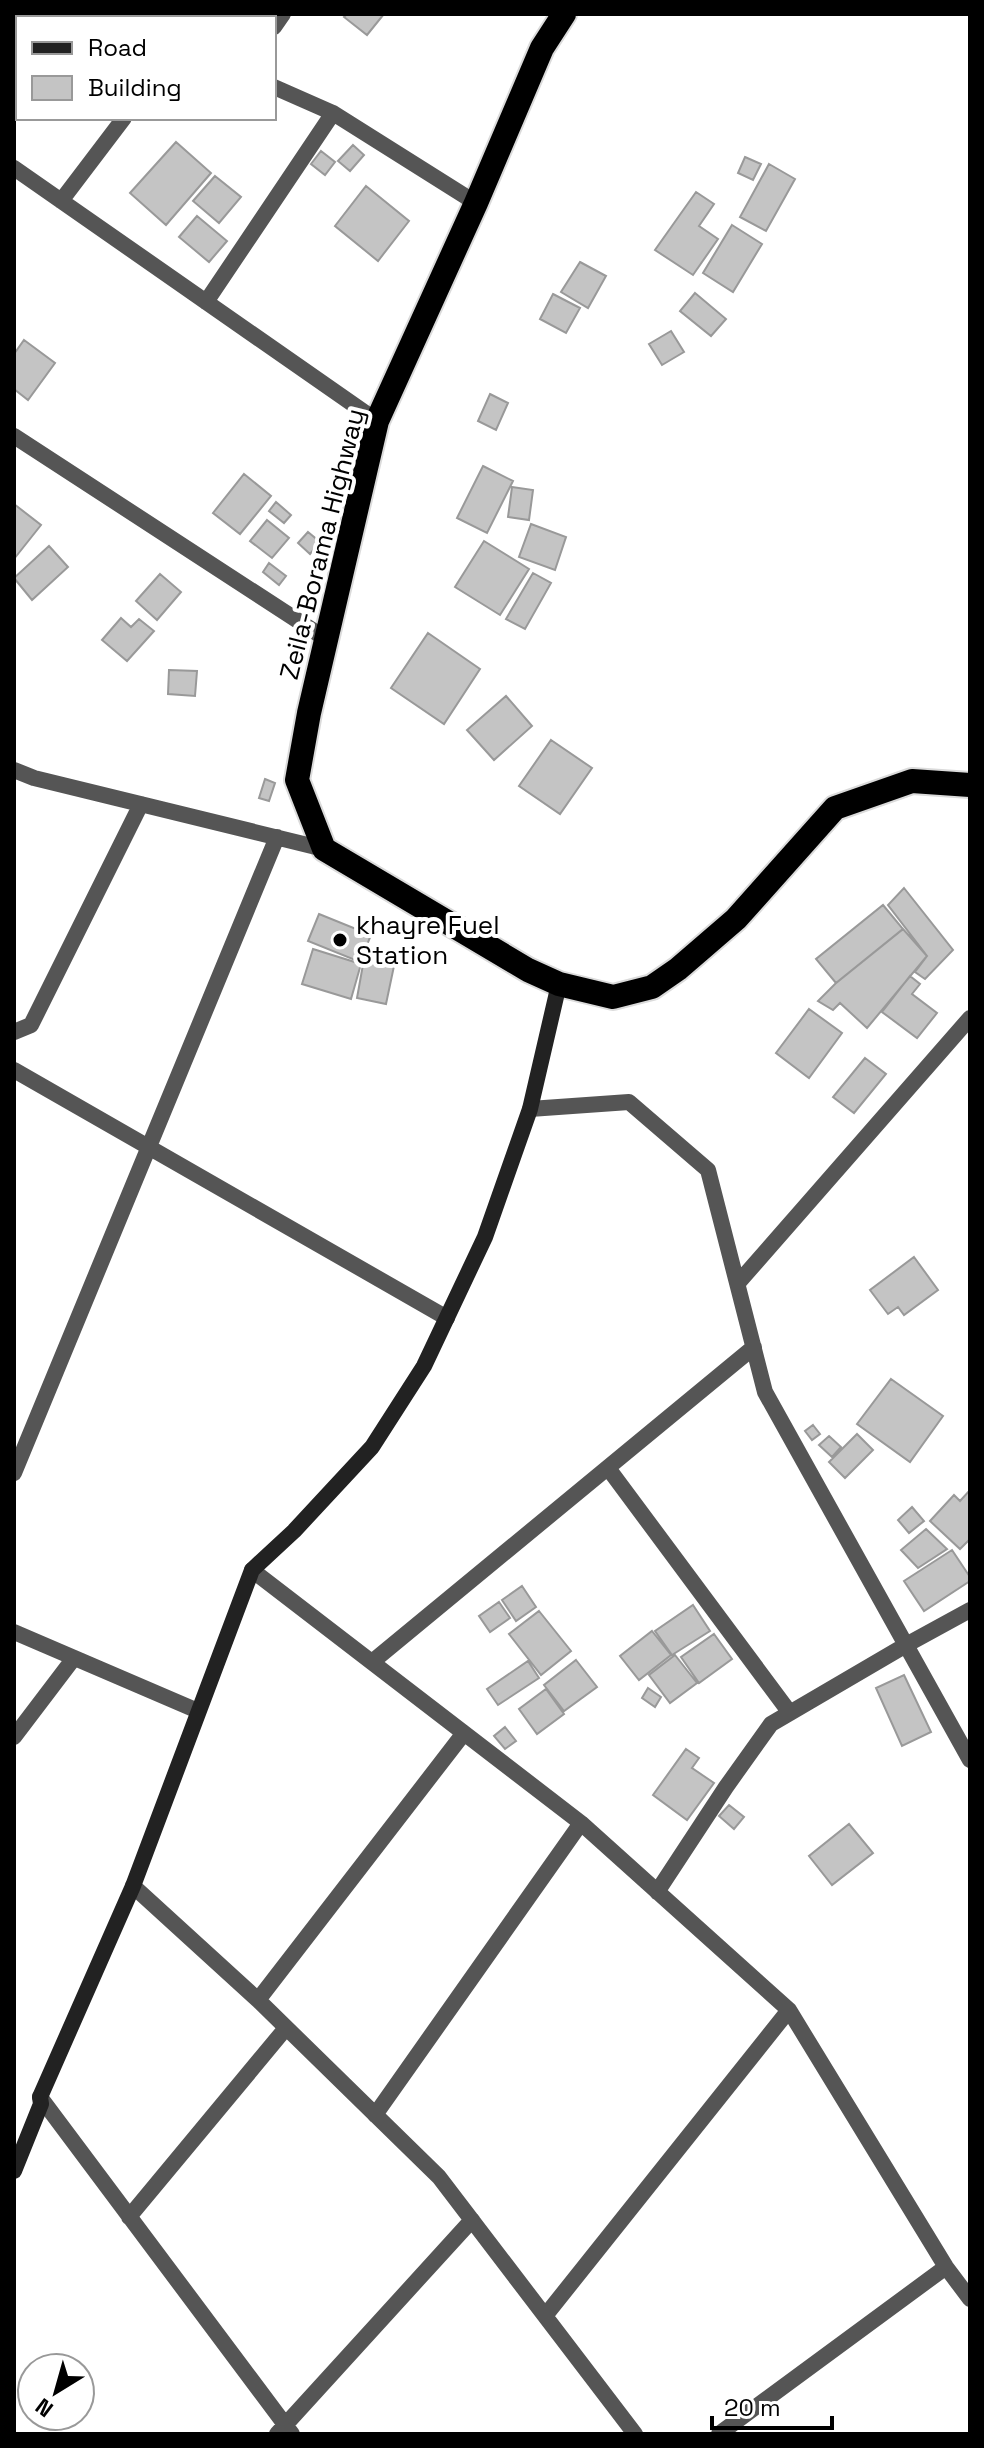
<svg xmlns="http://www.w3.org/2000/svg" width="984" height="2448" font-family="'Space Grotesk',sans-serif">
<rect width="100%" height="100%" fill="#fff"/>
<path fill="#c4c4c4" stroke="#999" stroke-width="2" d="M347 14H384L367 35 344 17Z
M176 142 211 173 166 225 130 193Z
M353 145 364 155 350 171 338 161Z
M321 151 335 162 325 175 311 164Z
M745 157 761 164 753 180 738 173Z
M769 164 795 179 766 231 740 217Z
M215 176 241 197 219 223 193 201Z
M366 186 409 221 378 261 335 226Z
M696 192 714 204 699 226 718 239 693 275 655 250Z
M197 216 227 241 209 262 179 237Z
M732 225 762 244 733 292 703 273Z
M580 262 606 276 588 308 561 292Z
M695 293 726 319 711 336 680 311Z
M553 294 580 308 566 333 540 319Z
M671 331 684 352 662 365 649 344Z
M24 340 55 363 28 400 14 389V354Z
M490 394 508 403 496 430 478 421Z
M483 466 513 481 487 533 457 518Z
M244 474 271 496 240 534 213 513Z
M512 487 533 490 529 520 508 517Z
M276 502 291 515 284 523 269 511Z
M14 504 41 525 14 559Z
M267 520 289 538 272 558 250 541Z
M531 524 566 537 555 570 519 557Z
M308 532 320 542 310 554 298 543Z
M484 541 529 569 500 615 455 587Z
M49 546 68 567 32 600 14 578Z
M269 563 286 576 279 585 263 572Z
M533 573 551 583 525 629 506 619Z
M160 574 181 592 157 620 136 601Z
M121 618 131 627 139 619 154 631 127 661 102 640Z
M428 633 480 669 444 724 391 688Z
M169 670 197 671 195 696 168 694Z
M506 696 532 726 494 760 467 730Z
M551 740 592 768 560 814 519 786Z
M265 779 275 783 269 801 259 798Z
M904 888 953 950 925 979 915 972 927 956 888 905Z
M883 905 903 929 836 983 816 959Z
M319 914 371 935 360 962 308 941Z
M903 929 927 956 867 1028 840 1003 833 1010 818 1001 836 983Z
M313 949 361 964 351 999 302 984Z
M364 959 394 966 386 1004 357 998Z
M910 976 920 984 912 994 937 1013 917 1038 882 1012Z
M809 1009 842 1033 809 1078 776 1053Z
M865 1058 886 1074 854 1113 833 1097Z
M914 1257 938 1290 904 1315 898 1307 888 1314 870 1290Z
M891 1379 943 1416 910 1462 857 1424Z
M813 1425 820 1434 812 1440 805 1431Z
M857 1434 873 1450 845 1478 829 1462Z
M829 1436 841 1447 832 1457 819 1445Z
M970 1490V1539L960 1549 930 1521 954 1495 960 1501Z
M912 1507 924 1521 909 1533 898 1520Z
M926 1529 947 1549 918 1568 901 1550Z
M952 1550 970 1577V1581L924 1611 904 1581Z
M522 1586 536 1607 516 1621 502 1600Z
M499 1602 510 1618 490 1632 479 1616Z
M693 1605 710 1631 672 1655 655 1631Z
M539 1611 571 1651 541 1675 509 1634Z
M652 1631 671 1655 639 1680 620 1656Z
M714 1634 732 1659 699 1683 681 1657Z
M675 1655 697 1683 670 1703 649 1675Z
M576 1660 597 1687 564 1711 544 1685Z
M528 1661 539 1678 498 1705 487 1689Z
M904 1675 931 1732 902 1746 876 1688Z
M648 1688 661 1697 655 1707 642 1698Z
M546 1689 564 1714 537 1734 519 1709Z
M505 1727 516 1741 505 1749 494 1736Z
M686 1749 699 1758 692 1768 714 1783 687 1820 653 1795Z
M729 1805 744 1817 734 1829 719 1816Z
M849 1824 873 1853 832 1885 809 1856Z"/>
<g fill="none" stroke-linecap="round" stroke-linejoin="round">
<defs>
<path id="highway" d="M564 14 542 48 476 203 377 421 309 713 297 780 324 849 528 970 559 984 613 997 652 987 678 969 736 919 835 808 912 781 970 785"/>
</defs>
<use href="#highway" stroke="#dbdbdb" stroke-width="28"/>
<path stroke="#555" stroke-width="16" d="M146 14 151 18
M274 27 283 14
M274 87 333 113 476 203
M14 168 377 421
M61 201 124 118
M206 302 333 113
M14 436 326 639
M14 770 34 778 324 849
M14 1032 31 1025 141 804
M14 1070 447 1318
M530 1109 629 1102 708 1170 765 1392 970 1760
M738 1283 970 1018
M608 1468 790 1713
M14 1473 277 837
M252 1570 581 1823 789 2010 946 2267 970 2299
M14 1632 198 1711
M372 1662 754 1347
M14 1737 74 1658
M133 1886 258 2000 439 2177 635 2434
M657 1892 726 1787 771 1724 906 1645 970 1610
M258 2000 464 1733
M40 2097 292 2434
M375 2115 581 1823
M129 2217 286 2028
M545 2316 789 2010
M277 2434 472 2220
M719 2434 946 2267"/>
<path stroke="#222" stroke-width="16" d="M14 2171 41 2104 40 2097 133 1886 252 1570 294 1531 372 1447 424 1366 485 1237 530 1109 559 984"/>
<use href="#highway" stroke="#000" stroke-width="24"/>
</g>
<circle fill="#000" stroke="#fff" stroke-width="3" cx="340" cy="940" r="8"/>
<g text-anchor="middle" stroke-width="8" stroke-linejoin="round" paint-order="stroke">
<g font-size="26" fill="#000" stroke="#fff">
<text transform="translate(322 544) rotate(-76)" y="9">Zeila-Borama Highway</text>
</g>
<g font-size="26" fill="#000" stroke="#fff" text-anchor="start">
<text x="356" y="934">khayre Fuel<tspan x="356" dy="30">Station</tspan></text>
</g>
</g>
<rect width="984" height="2448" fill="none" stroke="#000000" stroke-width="32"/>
<rect x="16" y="16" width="260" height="104" fill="#ffffff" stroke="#999999" stroke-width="2"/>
<rect x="32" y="42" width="40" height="12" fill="#222222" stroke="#999999" stroke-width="2"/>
<text x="88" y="56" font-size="24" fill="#000000">Road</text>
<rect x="32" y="76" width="40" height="24" fill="#c4c4c4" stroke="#999999" stroke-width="2"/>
<text x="88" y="96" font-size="24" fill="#000000">Building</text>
<g transform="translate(56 2392) rotate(217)"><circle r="38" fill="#ffffff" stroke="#999999" stroke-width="2"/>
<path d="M0-6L14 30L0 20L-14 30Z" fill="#000000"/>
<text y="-12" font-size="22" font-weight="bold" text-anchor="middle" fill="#000000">N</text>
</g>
<path d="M712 2416v12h120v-12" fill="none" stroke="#000000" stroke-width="4"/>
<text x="724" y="2416" font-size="24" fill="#000000" stroke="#ffffff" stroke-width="6" paint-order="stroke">20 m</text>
</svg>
